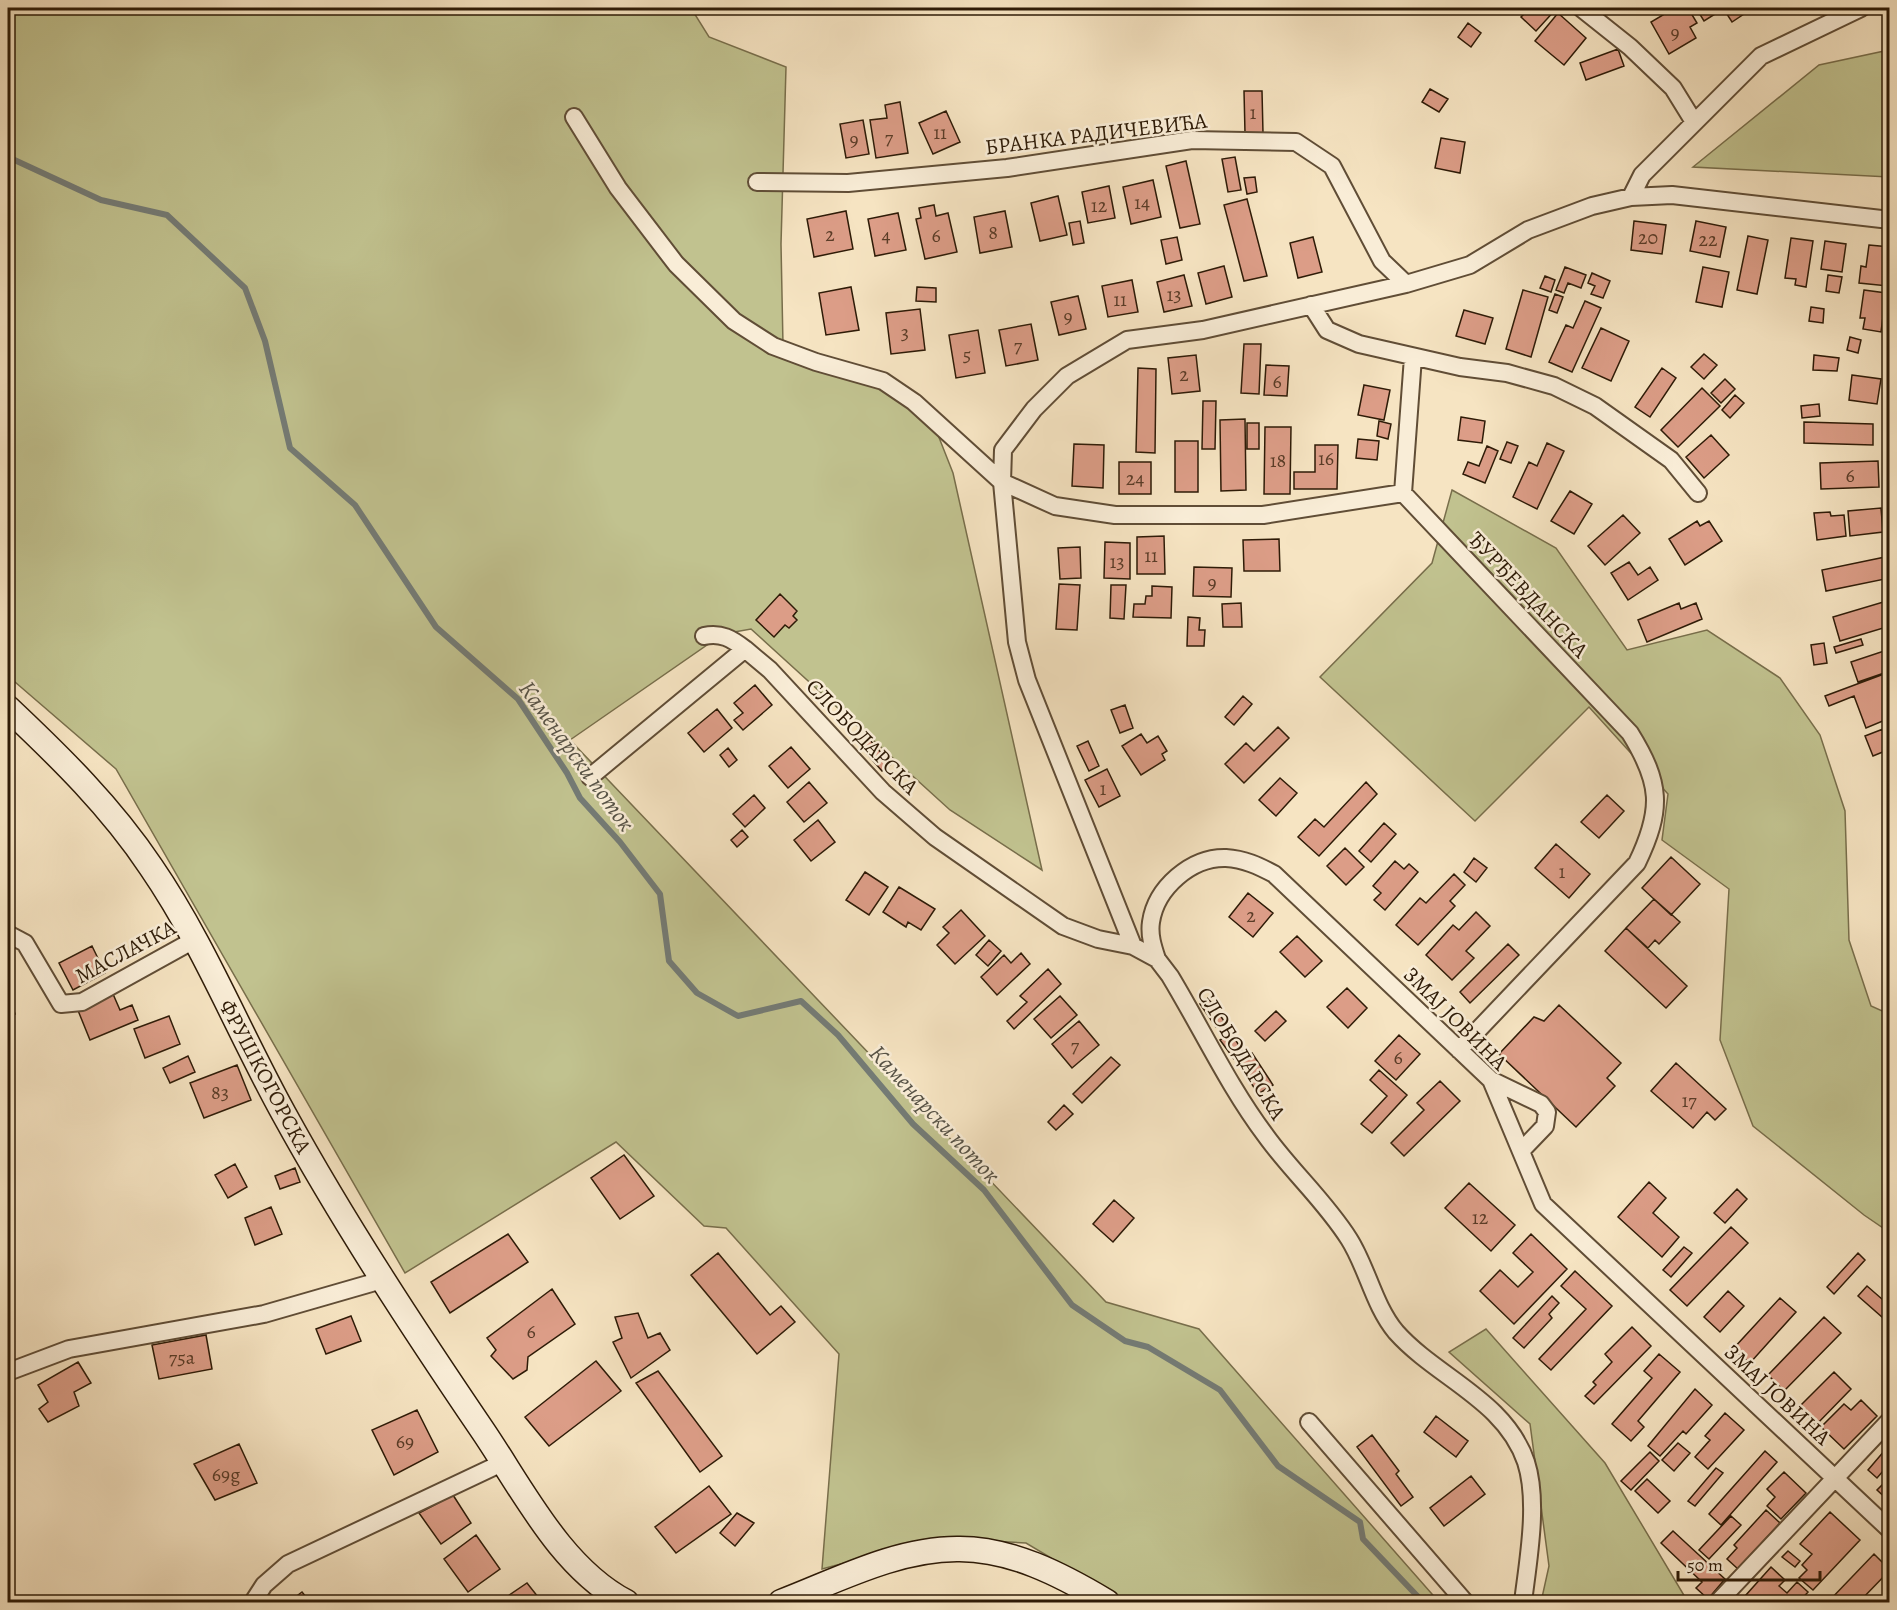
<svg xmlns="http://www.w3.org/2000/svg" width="1897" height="1610" font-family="Alegreya,serif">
<rect width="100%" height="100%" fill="#f6e4c2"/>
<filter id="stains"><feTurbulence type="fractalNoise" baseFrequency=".00333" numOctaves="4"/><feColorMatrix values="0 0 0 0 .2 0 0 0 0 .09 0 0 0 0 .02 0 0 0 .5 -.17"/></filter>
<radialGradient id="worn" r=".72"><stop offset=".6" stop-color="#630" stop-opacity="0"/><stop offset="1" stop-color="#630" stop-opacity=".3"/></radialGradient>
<path fill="#c1c28f" stroke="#786e4b" stroke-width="1.5" d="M8 8H691L709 37 786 67 781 244 783 345 927 407 953 473 1042 870 950 810 751 629 723 634 570 740 1106 1302 1199 1329 1439 1602H1125L1026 1543 938 1538 822 1569 839 1354 726 1228 704 1226 616 1142 405 1273 116 769 8 676Z
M1889 50V177L1693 167 1819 65Z
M1452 490 1556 548 1627 650 1707 630 1780 678 1820 735 1845 811 1849 940 1871 1006 1889 1014V1232L1864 1215 1753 1126 1720 1040 1729 889 1662 840 1668 794 1589 707 1475 821 1320 677 1432 563Z
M1486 1329 1605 1463 1685 1597 1682 1602H1541L1549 1566 1530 1424 1449 1352Z"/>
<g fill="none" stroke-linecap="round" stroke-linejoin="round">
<path stroke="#747b75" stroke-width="6" d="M8 157 101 200 167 215 245 288 265 341 290 448 355 505 436 627 518 699 567 773 580 798 620 842 660 894 669 961 697 993 738 1016 801 1001 838 1035 913 1124 984 1190 1072 1305 1125 1341 1148 1347 1220 1390 1278 1466 1360 1522 1363 1539 1423 1602"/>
</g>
<path fill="#dc9d87" stroke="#2e1b07" stroke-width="1.5" d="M1530 8H1557L1536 31 1521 17Z
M1663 8H1688L1697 23 1690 27 1696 38 1669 54 1651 22 1663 15 1660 9Z
M1696 8H1718L1720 11 1704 21Z
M1723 8H1753L1732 22Z
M1558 13 1586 38 1564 65 1535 41Z
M1468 23 1481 33 1471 47 1458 37Z
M1618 49 1624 66 1586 80 1580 63Z
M1430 89 1448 99 1439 112 1422 102Z
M1244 91H1262L1263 133H1245Z
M900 102 908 153 876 158 870 120 887 118 885 105Z
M946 111 960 142 933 154 919 123Z
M863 120 869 154 846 158 840 124Z
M1441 138 1465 142 1460 173 1435 168Z
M1235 157 1241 190 1228 192 1222 159Z
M1186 161 1200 224 1180 228 1166 166Z
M1255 177 1257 192 1247 194 1244 178Z
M1153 180 1161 217 1131 224 1123 187Z
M1109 186 1115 218 1088 223 1082 192Z
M1058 196 1067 235 1040 241 1031 203Z
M1247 199 1267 276 1244 281 1224 205Z
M934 205 936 216 948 213 957 252 925 259 916 219 921 218 919 208Z
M846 211 853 249 814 257 807 219Z
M1005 211 1012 247 980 253 974 217Z
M898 213 906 250 875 256 868 219Z
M1080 221 1084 243 1073 245 1069 223Z
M1634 221 1666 225 1662 254 1631 250Z
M1696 221 1726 227 1720 257 1690 251Z
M1748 236 1768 240 1757 294 1737 290Z
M1177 237 1182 260 1166 264 1161 240Z
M1313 237 1322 272 1298 278 1290 243Z
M1791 238 1813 241 1806 287 1795 285 1796 279 1785 278Z
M1825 241 1846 244 1842 272 1821 269Z
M1869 245 1890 247 1888 286 1859 283 1861 266 1866 267Z
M1224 266 1232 297 1206 304 1198 273Z
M1565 267 1586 275 1581 288 1568 283 1564 293 1556 290Z
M1703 267 1729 272 1722 307 1696 302Z
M1592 273 1610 281 1603 298 1591 294 1595 286 1588 283Z
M1184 275 1192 306 1164 312 1157 282Z
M1828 275 1842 277 1839 293 1826 291Z
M1545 276 1555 280 1551 292 1540 288Z
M1132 280 1138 312 1108 317 1102 286Z
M851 287 859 330 826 335 819 293Z
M917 287 936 288V302L916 301Z
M1523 290 1548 297 1531 357 1506 349Z
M1864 290 1886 293 1881 332 1863 329 1865 318H1860Z
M1555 294 1563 297 1557 313 1549 310Z
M1078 296 1086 329 1059 335 1051 302Z
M1585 301 1601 308 1572 372 1549 362 1566 325 1573 328Z
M1811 307 1824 309 1823 323 1809 321Z
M920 309 925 350 891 354 886 313Z
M1464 310 1493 318 1485 344 1456 336Z
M1031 324 1038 360 1006 366 999 330Z
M1601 328 1629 341 1611 381 1582 368Z
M978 330 985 373 956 378 949 335Z
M1850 337 1861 340 1858 353 1847 350Z
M1244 344H1261L1259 394 1241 393Z
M1704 354 1717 365 1704 379 1691 367Z
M1196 355 1200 391 1172 394 1168 358Z
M1814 355 1839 358 1837 371 1813 370Z
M1266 365 1289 366 1287 396 1264 395Z
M1138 368 1156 369 1155 453 1136 452Z
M1662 368 1676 378 1650 417 1635 407Z
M1852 375 1881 379 1877 404 1849 400Z
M1725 379 1735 389 1721 403 1711 393Z
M1364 385 1390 390 1384 420 1358 415Z
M1702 388 1720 406 1678 447 1661 430Z
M1735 395 1744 403 1730 418 1722 410Z
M1203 401H1216L1215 449H1202Z
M1819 404 1820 416 1802 418 1801 406Z
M1461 417 1485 421 1482 443 1458 440Z
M1245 419 1246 490 1221 491 1220 420Z
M1379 421 1391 424 1388 439 1377 436Z
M1804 422 1873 424V445L1804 443Z
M1247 423H1259V449H1247Z
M1265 427H1291L1290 494H1264Z
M1711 435 1729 455 1704 478 1686 457Z
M1358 439 1379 441 1377 460 1356 458Z
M1175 441H1198V492H1175Z
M1507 442 1518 446 1511 463 1500 459Z
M1547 443 1564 451 1537 509 1513 497 1529 462 1537 466Z
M1074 444 1104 445 1103 488 1072 486Z
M1315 445H1338L1337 489H1294V472H1315Z
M1487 446 1498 451 1485 483 1463 474 1468 462 1479 466Z
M1878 461 1879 487 1821 489 1820 463Z
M1119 462H1151V494H1119Z
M1570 491 1592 504 1574 534 1551 521Z
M1881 508 1883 532 1850 536 1848 511Z
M1830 512 1831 516 1844 515 1846 536 1817 540 1814 513Z
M1623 515 1640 533 1605 565 1588 546Z
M1697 521 1700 526 1709 521 1722 541 1685 565 1669 539Z
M1164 536 1165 574H1137V537Z
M1279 539 1280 571H1244L1243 540Z
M1105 542 1130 543V579L1104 578Z
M1080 547 1081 578 1060 579 1058 548Z
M1890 556V578L1826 591 1822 570Z
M1629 562 1638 575 1650 567 1658 580 1628 600 1611 573Z
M1194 567 1232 568 1231 597 1193 596Z
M1059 584 1080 585 1077 630 1056 629Z
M1111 585H1126L1124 619 1110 618Z
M1152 586 1172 587 1171 618 1133 617 1134 604H1145L1146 596H1152Z
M780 594 797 611 793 616 797 620 789 628 785 625 774 637 756 620Z
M1890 600V626L1840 641 1833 617Z
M1241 603 1242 627H1223L1222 604Z
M1679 603 1681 609 1696 603 1702 619 1647 642 1638 620Z
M1188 617 1200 618 1199 630H1205L1204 646H1187Z
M1861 639 1863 645 1836 653 1834 647Z
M1824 643 1827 663 1814 665 1811 645Z
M1890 649V671L1858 682 1851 662Z
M1884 674 1890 686V718L1866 728 1854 696 1829 706 1825 696Z
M755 685 772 705 743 730 734 720 743 713 734 703Z
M1243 696 1252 704 1234 725 1225 717Z
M1125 705 1133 728 1120 733 1111 710Z
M717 709 732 728 704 752 688 733Z
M1278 727 1289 738 1244 783 1225 764 1246 743 1254 751Z
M1883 729 1890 749 1873 756 1865 736Z
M1141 734 1147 743 1158 736 1167 751 1162 754 1165 760 1141 775 1122 746Z
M869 739 891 764 882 771 861 747Z
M1088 741 1099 766 1089 771 1077 746Z
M791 747 810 769 788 788 769 766Z
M728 748 737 760 729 767 720 755Z
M1107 769 1120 796 1099 807 1085 780Z
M1280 778 1297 793 1276 816 1259 800Z
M809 782 827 803 804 822 787 802Z
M1366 782 1377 794 1319 856 1298 837 1315 819 1324 827Z
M754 795 765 808 745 827 733 814Z
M1607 795 1624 811 1599 838 1581 822Z
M818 820 835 842 811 861 794 840Z
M1384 823 1396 834 1371 862 1359 851Z
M742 830 748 837 737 847 731 840Z
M1556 844 1590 874 1569 898 1535 868Z
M1345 848 1364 867 1346 885 1327 866Z
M1671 857 1700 884 1671 915 1642 888Z
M1474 858 1487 868 1476 882 1464 872Z
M1395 861 1404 869 1409 864 1418 872 1385 910 1374 900 1381 893 1373 886Z
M865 872 888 887 869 915 846 900Z
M1454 874 1465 885 1450 901 1455 906 1418 945 1396 925 1420 898 1426 903Z
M899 887 935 909 921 930 908 922 906 927 883 912Z
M1248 893 1273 913 1253 937 1229 917Z
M1654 899 1680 922 1659 944 1655 940 1648 948 1626 928Z
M961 910 985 936 955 964 937 945 949 933 943 927Z
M1476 912 1490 926 1466 951 1474 958 1452 980 1426 955 1453 925 1459 930Z
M1626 928 1687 986 1666 1008 1605 951Z
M1297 936 1322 961 1305 977 1280 952Z
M989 940 1001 951 988 966 976 955Z
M1508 944 1519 955 1470 1003 1460 992Z
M92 946 105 973 73 990 59 963Z
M1021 953 1030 964 997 995 981 977 1004 955 1011 963Z
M1048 969 1061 984 1014 1029 1007 1021 1027 1002 1020 996Z
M1347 988 1367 1008 1348 1028 1327 1007Z
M8 993 15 1014 8 1016Z
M113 994 120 1010 132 1005 138 1020 90 1040 77 1008Z
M1060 996 1077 1015 1051 1038 1034 1019Z
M1208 998 1224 1021 1216 1027 1200 1004Z
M1559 1005 1621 1063 1607 1078 1615 1086 1576 1127 1499 1054 1534 1017 1544 1021Z
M1276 1011 1286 1021 1265 1041 1255 1031Z
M169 1016 180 1044 145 1058 134 1029Z
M1079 1021 1099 1045 1072 1068 1052 1044Z
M1231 1033 1244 1053 1234 1059 1220 1040Z
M1399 1035 1420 1054 1396 1080 1375 1061Z
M1252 1053 1273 1085 1258 1094 1238 1062Z
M188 1056 195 1072 170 1083 163 1068Z
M1111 1057 1120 1065 1082 1103 1073 1094Z
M1676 1063 1726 1109 1715 1120 1707 1112 1693 1128 1651 1091Z
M237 1065 251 1100 204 1118 190 1083Z
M1379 1070 1407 1095 1372 1133 1361 1124 1387 1096 1370 1080Z
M1440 1081 1460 1101 1404 1156 1391 1143 1424 1110 1417 1103Z
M1064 1105 1073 1114 1056 1130 1048 1122Z
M624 1155 654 1196 620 1219 591 1178Z
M235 1164 247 1187 228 1198 215 1175Z
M295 1168 300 1182 280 1189 275 1176Z
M1649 1182 1666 1198 1653 1213 1679 1237 1662 1257 1618 1217Z
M1469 1183 1515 1225 1491 1251 1445 1208Z
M1737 1189 1747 1199 1725 1223 1714 1213Z
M1114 1200 1134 1218 1113 1242 1093 1224Z
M271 1207 282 1234 255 1245 245 1218Z
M1731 1227 1748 1243 1687 1306 1670 1290Z
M508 1234 528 1262 450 1313 431 1282Z
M1531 1234 1567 1269 1514 1324 1480 1291 1500 1270 1518 1287 1533 1272 1513 1253Z
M1684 1247 1692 1253 1671 1277 1663 1270Z
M718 1253 770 1315 781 1306 795 1322 757 1354 691 1275Z
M1858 1253 1865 1260 1834 1294 1827 1287Z
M1575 1271 1612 1306 1551 1370 1539 1359 1586 1309 1561 1286Z
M1867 1286 1890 1306V1324L1858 1296Z
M552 1289 575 1324 528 1357 527 1370 513 1379 491 1356 496 1350 487 1338Z
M1728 1291 1744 1306 1720 1332 1704 1317Z
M1552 1296 1559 1303 1549 1314 1552 1318 1524 1348 1513 1338Z
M1780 1298 1796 1312 1750 1363 1733 1349Z
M638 1313 648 1338 660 1333 670 1350 631 1378 613 1342 622 1338 615 1317Z
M351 1316 361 1341 326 1354 316 1329Z
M1824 1317 1841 1333 1784 1391 1768 1375Z
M1632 1327 1651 1346 1594 1404 1585 1396 1596 1385 1593 1382 1612 1362 1605 1354Z
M206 1335 212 1369 159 1379 152 1345Z
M1659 1354 1680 1372 1638 1421 1644 1427 1631 1441 1612 1424 1652 1378 1644 1371Z
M596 1361 621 1391 549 1446 525 1417Z
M78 1362 91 1383 74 1392 79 1406 48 1422 39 1409 48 1402 38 1385Z
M658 1371 722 1456 700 1472 636 1383Z
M1834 1372 1851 1389 1816 1425 1799 1407Z
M1695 1389 1712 1405 1686 1434 1683 1431 1660 1456 1648 1446Z
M1861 1400 1877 1416 1844 1449 1821 1427 1844 1404 1851 1410Z
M417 1410 438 1452 394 1475 372 1430Z
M1725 1413 1744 1430 1708 1469 1695 1457 1710 1440 1705 1436Z
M1436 1416 1468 1441 1456 1457 1424 1432Z
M1372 1435 1399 1471 1396 1474 1413 1497 1401 1506 1357 1447Z
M1678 1443 1690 1453 1674 1471 1662 1460Z
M239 1444 257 1483 215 1500 194 1464Z
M1885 1450 1890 1454V1463L1877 1478 1868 1470Z
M1765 1451 1777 1462 1721 1525 1709 1514Z
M1650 1452 1659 1461 1631 1490 1621 1481Z
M1716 1468 1723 1473 1695 1506 1688 1501Z
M1784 1472 1806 1493 1781 1519 1767 1506 1775 1497 1767 1489Z
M1471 1476 1485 1494 1444 1526 1430 1508Z
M1890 1477V1502L1877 1490Z
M1647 1479 1670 1501 1658 1513 1635 1491Z
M709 1486 731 1514 676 1553 655 1527Z
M453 1495 471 1523 441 1544 419 1513Z
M1766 1510 1780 1523 1738 1569 1727 1559 1737 1548 1734 1545Z
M1830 1512 1860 1540 1813 1590 1799 1578 1807 1570 1802 1565 1812 1554 1800 1544Z
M737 1513 754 1523 735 1546 720 1533Z
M1731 1516 1741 1525 1709 1559 1699 1550Z
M1673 1531 1725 1579 1708 1599 1696 1588 1702 1582 1661 1543Z
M476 1535 500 1569 468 1592 444 1559Z
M1788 1551 1800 1561 1795 1567 1782 1557Z
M1874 1554 1890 1570 1859 1602H1828Z
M1771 1567 1785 1580 1779 1586 1787 1593 1797 1582 1808 1592 1799 1602H1755L1746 1595Z
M527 1583 542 1602H499Z
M302 1592 310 1602H289Z"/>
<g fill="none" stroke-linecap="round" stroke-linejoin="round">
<defs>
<path id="street" d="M1581 8 1630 47 1673 88 1694 122
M574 117 618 188 676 264 734 321 773 346 816 362 883 381 914 402 1002 482 1003 450 1034 409 1067 376 1127 340 1203 330 1406 284 1470 265 1528 230 1592 206 1631 197 1672 195 1890 220
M757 182 848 183 1007 168 1192 140 1296 142 1332 166 1382 261 1406 284
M1631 197 1642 175 1761 56 1861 8
M1311 305 1327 330 1359 344 1460 367 1507 373 1554 386 1595 406 1671 460 1698 493
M1002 482 1017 642 1027 680 1133 946
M1002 482 1055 506 1115 515H1263L1403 493
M1403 493 1630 733C1661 783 1663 809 1637 863L1459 1050
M1403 493 1413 357
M704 636C721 632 732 639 745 649
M590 777 745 649 770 670 883 792 935 837 1063 926 1098 939 1133 946 1157 959 1170 976C1202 1029 1229 1087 1266 1136 1292 1172 1325 1201 1349 1239 1367 1267 1374 1306 1396 1332 1437 1378 1505 1400 1526 1462 1539 1502 1528 1561 1523 1602
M8 934 25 943 61 1004 82 1002 194 940
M1157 959C1153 947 1149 935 1151 922 1156 888 1191 857 1226 858 1244 859 1259 866 1274 874L1491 1080 1543 1204 1890 1530
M1491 1080 1541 1104 1547 1112 1545 1126 1521 1151
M8 1372 69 1349 264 1314 382 1280
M1309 1422 1465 1602
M253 1602 264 1585 288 1564 504 1462
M1718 1602 1890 1420"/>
<path id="secondary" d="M8 708C60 757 111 807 151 867 204 944 239 1033 284 1114 344 1223 413 1328 483 1431 523 1490 561 1568 626 1602
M781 1602C836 1581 896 1549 957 1549 1010 1548 1062 1575 1107 1602"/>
</defs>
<use href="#street" stroke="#604d36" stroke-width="20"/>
<use href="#secondary" stroke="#2e1b07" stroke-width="27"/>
<use href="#street" stroke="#f9edd7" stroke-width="16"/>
<use href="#secondary" stroke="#f9edd7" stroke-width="24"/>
</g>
<g text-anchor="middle" stroke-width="5" stroke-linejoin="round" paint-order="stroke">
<g font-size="20" fill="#5a3c27">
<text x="1675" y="39">9</text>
<text x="1253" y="119">1</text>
<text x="940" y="139">11</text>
<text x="889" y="144">7</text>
<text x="854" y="146">9</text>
<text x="1142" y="209">14</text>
<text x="1099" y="212">12</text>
<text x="993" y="239">8</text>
<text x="830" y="241">2</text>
<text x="886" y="242">4</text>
<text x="936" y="242">6</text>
<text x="1648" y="244">20</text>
<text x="1708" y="246">22</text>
<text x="1174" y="301">13</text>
<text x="1120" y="306">11</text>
<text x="1068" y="323">9</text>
<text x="905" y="339">3</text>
<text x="1018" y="352">7</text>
<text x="967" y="361">5</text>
<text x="1184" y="381">2</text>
<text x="1277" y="388">6</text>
<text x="1326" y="465">16</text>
<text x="1278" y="467">18</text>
<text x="1850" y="482">6</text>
<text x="1135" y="485">24</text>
<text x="1151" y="562">11</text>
<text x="1117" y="568">13</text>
<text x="1212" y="589">9</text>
<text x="1103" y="795">1</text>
<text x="1562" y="878">1</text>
<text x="1251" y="922">2</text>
<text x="1075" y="1052">7</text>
<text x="1398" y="1064">6</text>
<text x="220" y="1099">83</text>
<text x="1689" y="1107">17</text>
<text x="1480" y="1224">12</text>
<text x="531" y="1338">6</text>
<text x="182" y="1364">75a</text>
<text x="405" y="1448">69</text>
<text x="226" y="1481">69g</text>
</g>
<g font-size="22" fill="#2e1b07" stroke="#f9edd7">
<text transform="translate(1096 133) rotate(-7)" y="8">БРАНКА РАДИЧЕВИЋА</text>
<text transform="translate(1529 594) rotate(47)" y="8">ЂУРЂЕВДАНСКА</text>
<text transform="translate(863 736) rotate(46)" y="8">СЛОБОДАРСКА</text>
<text transform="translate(125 951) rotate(-28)" y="8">МАСЛАЧКА</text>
<text transform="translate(1456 1018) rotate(45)" y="8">ЗМАЈ ЈОВИНА</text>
<text transform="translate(1242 1053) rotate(59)" y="8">СЛОБОДАРСКА</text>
<text transform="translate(266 1076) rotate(62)" y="8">ФРУШКОГОРСКА</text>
<text transform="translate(1778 1394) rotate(43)" y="8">ЗМАЈ ЈОВИНА</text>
</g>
<g font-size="24" font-style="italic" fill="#575347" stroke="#f9edd7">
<text transform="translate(577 756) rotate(54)" y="8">Каменарски поток</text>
<text transform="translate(935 1114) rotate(47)" y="8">Каменарски поток</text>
</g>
</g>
<rect width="1897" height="1610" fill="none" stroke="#f6e4c2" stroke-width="30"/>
<rect x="9" y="9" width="1879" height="1592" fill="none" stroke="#2e1b07" stroke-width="3"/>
<rect x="15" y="15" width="1867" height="1580" fill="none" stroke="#2e1b07" stroke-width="1.5"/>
<path d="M1678 1571v9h142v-9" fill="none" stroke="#2e1b07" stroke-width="3"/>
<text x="1687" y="1571" font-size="18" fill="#2e1b07" stroke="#f9edd7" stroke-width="4.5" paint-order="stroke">50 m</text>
<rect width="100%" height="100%" filter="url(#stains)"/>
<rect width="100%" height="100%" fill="url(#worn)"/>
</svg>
